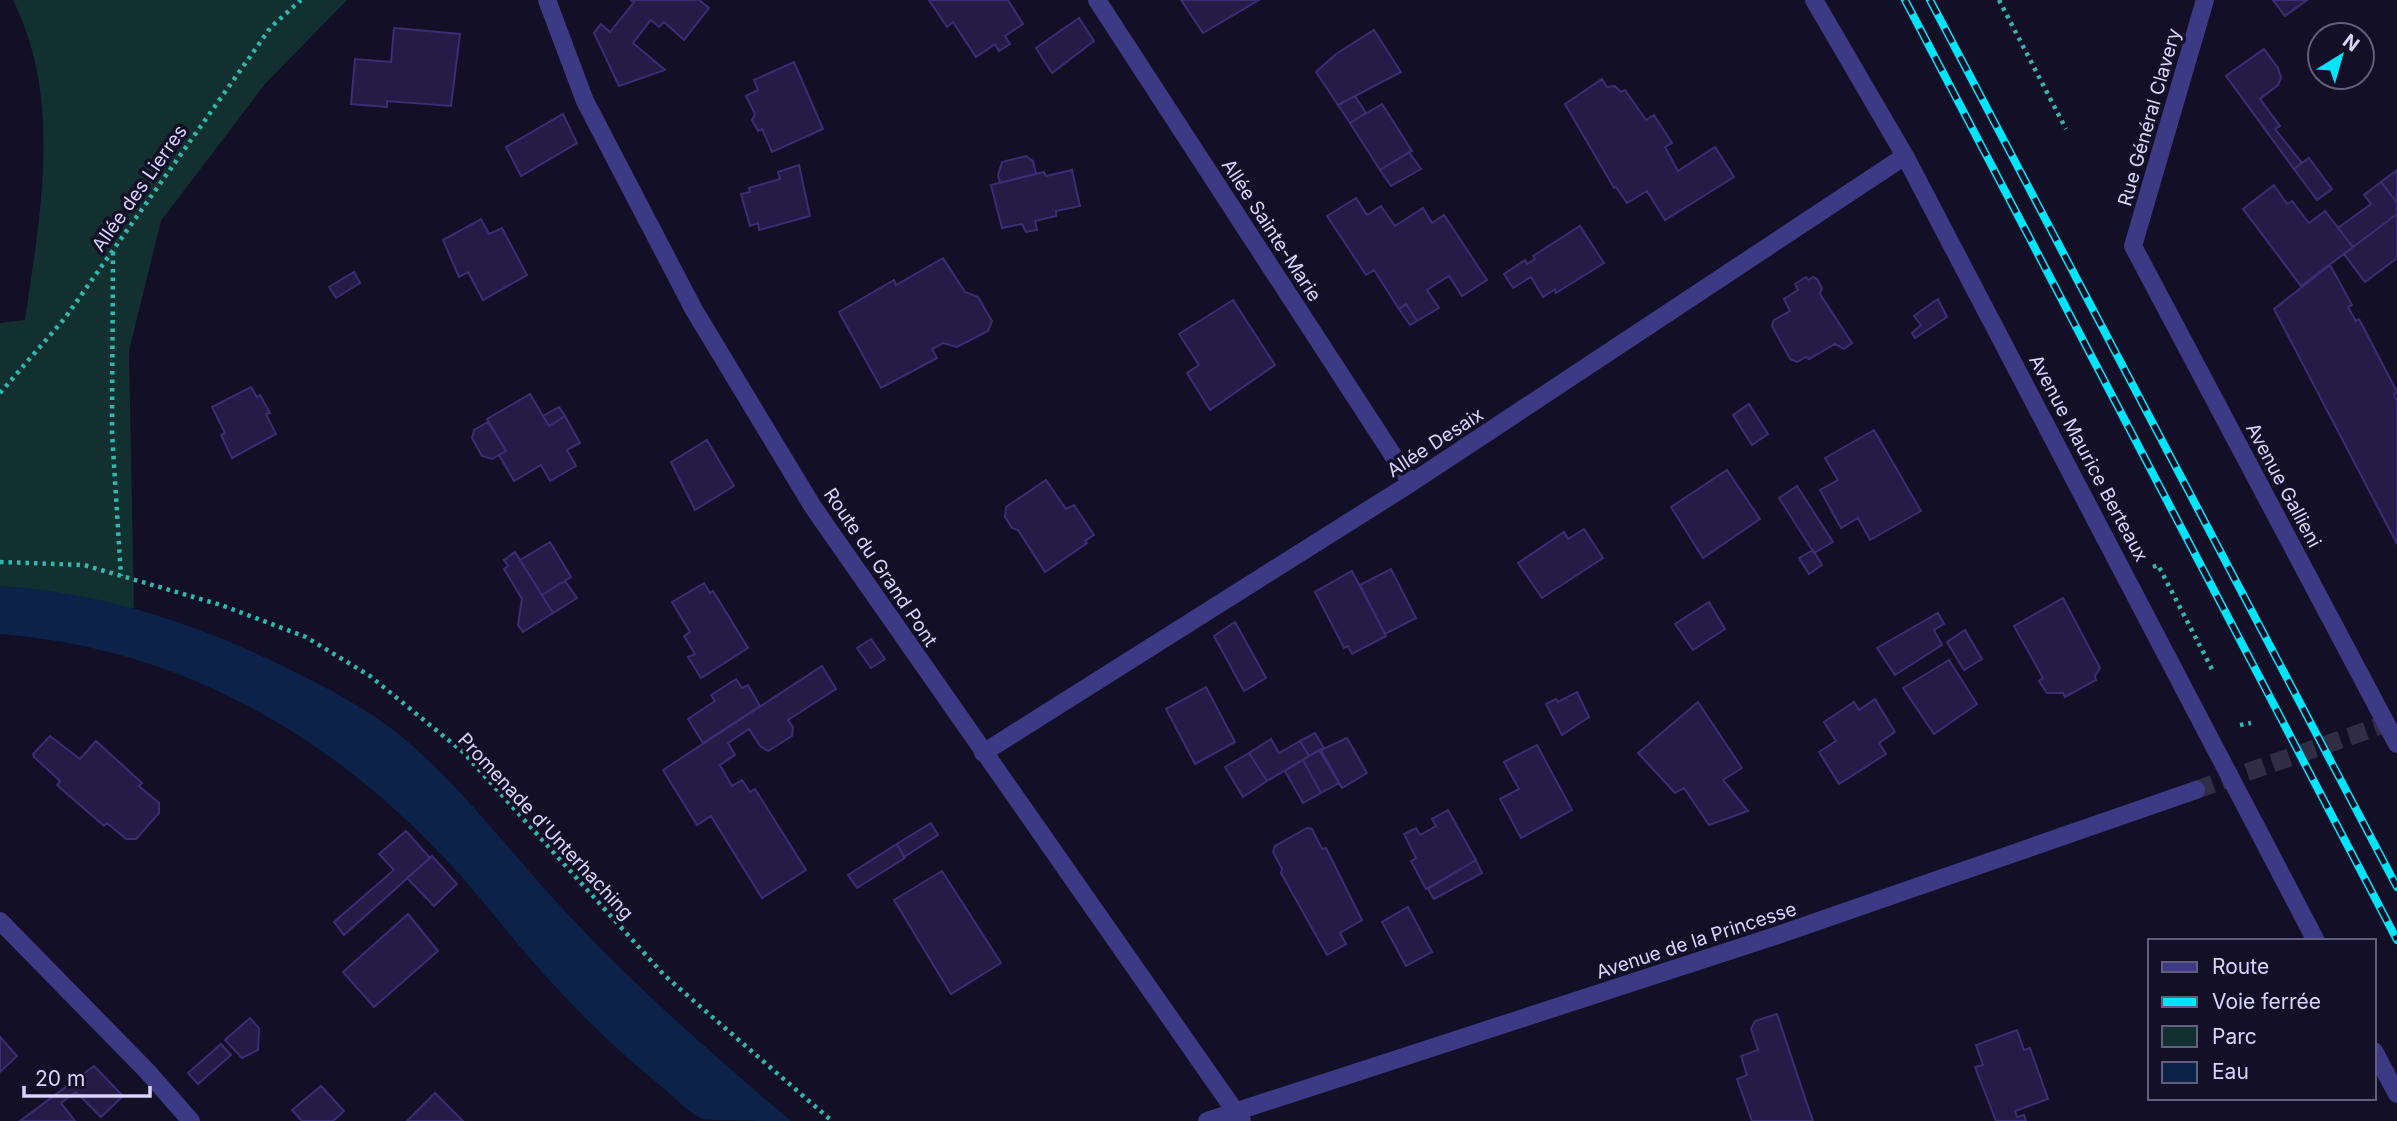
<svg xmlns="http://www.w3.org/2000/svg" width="2397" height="1121" font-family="Inter,sans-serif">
<rect width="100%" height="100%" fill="#130f26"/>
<path fill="#12302f" d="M13 0H347L265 84 161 221 129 351 134 608H0V323L25 320C40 215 63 100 13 0Z"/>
<path fill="#0c2248" d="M0 586C106 592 207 627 301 675 333 691 364 708 392 729 457 780 507 849 563 909 633 985 712 1054 791 1121 775 1121 711 1121 702 1119 687 1111 674 1097 661 1086 600 1037 547 981 498 920 372 761 206 650 0 634Z"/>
<path fill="#241b47" stroke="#3b2d73" stroke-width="2" d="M630 0H699L709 8 684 40 664 22 659 27 651 20 633 43 665 70 619 86 594 33 601 24 610 32 634 2Z
M929 0H1008L1023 24 1005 36 1010 44 999 51 995 44 976 57 953 22 947 27Z
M1181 0H1259L1203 33Z
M2273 0H2307L2285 16Z
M1079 18 1094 41 1052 73 1036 48Z
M394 28 460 34 451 106 387 101V107L351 104 355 59 391 62Z
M1374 30 1401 72 1338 105 1316 72 1336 54Z
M2264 49 2278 68 2281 78 2278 85 2260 99 2280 126 2275 129 2302 163 2294 169 2226 76Z
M794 62 823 129 772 152 762 129 758 131 752 120 755 114 746 96 758 90 754 80Z
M1602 79 1607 87 1615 86 1621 92 1625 90 1646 120 1654 115 1672 143 1665 147 1678 171 1715 147 1734 177 1665 220 1647 191 1627 203 1616 187 1614 188 1565 104Z
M1355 96 1366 113 1350 123 1338 105Z
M1382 104 1412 151 1380 170 1350 123Z
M563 114 577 143 521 176 506 147Z
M1409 152 1421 169 1391 186 1380 170Z
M1026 156 1033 161 1036 174 1000 183 998 175 1002 162Z
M2309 158 2332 189 2317 200 2294 169Z
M799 165 810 216 759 230 758 223 750 226 741 194 750 192 749 188 780 179 778 172Z
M1072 170 1080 206 1056 211V216L1035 221 1037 230 1026 232 1022 224 1002 228 991 185 1044 172 1046 176Z
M2397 170V203L2381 182Z
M2381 182 2397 203V214L2353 247 2338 228 2371 204 2364 195Z
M2274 185 2287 204 2292 201 2309 223 2325 211 2353 247 2301 286 2243 209Z
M1356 198 1367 215 1381 206 1395 226 1423 208 1432 223 1444 215 1487 280 1462 296 1449 276 1427 290 1439 308 1417 321 1406 304 1399 309 1374 270 1366 275 1327 216Z
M2397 214V258L2365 282 2344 254Z
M481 219 489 234 502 228 527 275 483 300 468 272 459 277 443 240Z
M1580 226 1604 263 1556 293 1555 289 1543 297 1531 277 1513 288 1504 274 1525 260 1527 264 1535 259 1533 256Z
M943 258 965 292 978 297 992 321 988 331 957 347 943 343 932 349 937 358 881 388 839 312 894 280 896 285Z
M2330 265 2352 305 2348 307 2356 321 2359 319 2397 392 2394 395 2397 401V544L2274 309Z
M354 272 360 283 336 298 329 287Z
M1806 277 1808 280 1813 277 1817 279 1822 288 1820 294 1852 343 1844 349 1835 344 1809 359 1806 357 1797 362 1790 359 1772 326 1774 320 1790 311 1784 299 1798 290 1795 284Z
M1938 299 1947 317 1915 338 1912 333 1921 325 1914 316Z
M1233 300 1275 365 1210 410 1187 373 1199 365 1179 334Z
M1406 304 1417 321 1410 325 1399 309Z
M251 387 257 397 260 395 270 413 266 414 276 434 232 458 221 435 225 433 212 407Z
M530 394 549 426 565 416 580 443 567 450 576 466 550 481 541 465 514 481 499 455 506 451 487 419Z
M1749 404 1768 434 1752 445 1733 415Z
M559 407 565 416 549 426 543 416Z
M488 422 506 451 492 459 482 456 472 438 474 430Z
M1874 430 1921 511 1870 540 1858 518 1841 528 1820 490 1838 480 1825 458Z
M707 440 734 486 695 510 671 462Z
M1727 470 1760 519 1703 558 1671 507Z
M1046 480 1066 509 1074 505 1094 535 1085 541 1087 543 1045 572 1018 530 1012 528 1005 517 1006 507Z
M1797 486 1833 542 1814 553 1779 498Z
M1584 529 1603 558 1542 598 1518 563 1564 532 1568 539Z
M550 542 571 577 542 595 520 560Z
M1813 550 1822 565 1809 574 1799 558Z
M515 552 553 613 523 632 518 625 522 599 504 569 508 566 504 560Z
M1391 569 1416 618 1385 634 1360 585Z
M1352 571 1386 636 1352 654 1348 646 1344 648 1315 592Z
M565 581 577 598 553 613 542 595Z
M704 583 710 593 713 591 748 648 701 678 688 657 695 654 684 636 690 632 672 602Z
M2063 598 2100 668 2095 676 2096 680 2065 697 2063 693H2047L2039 681 2043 678 2014 626Z
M1709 602 1725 629 1693 650 1675 624Z
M1938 613 1944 624 1934 630 1942 645 1895 675 1877 648Z
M1235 622 1266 678 1244 691 1214 636Z
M1965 630 1982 659 1964 670 1947 642Z
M871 639 885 659 871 668 857 648Z
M1949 660 1977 704 1934 734 1903 688Z
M822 666 836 689 788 720 793 727 792 736 768 751 760 746 749 729 728 743 735 755 720 765 732 786 742 780 750 792 755 789 806 870 762 898 711 816 697 825 663 770Z
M736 679 742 688 748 685 760 706 703 743 688 719 715 701 711 695Z
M1206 687 1235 742 1195 764 1166 709Z
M1577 692 1589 717 1562 735 1546 704 1556 699 1558 702Z
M1875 699 1895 732 1879 743 1886 754 1839 784 1819 752 1836 741 1824 722 1854 702 1859 710Z
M1698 702 1742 768 1723 780 1748 811 1709 825 1684 788 1675 793 1638 753Z
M1315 733 1324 748 1309 756 1300 741Z
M50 736 80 759 96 741 142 783 139 786 159 803V813L136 839H126L107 823 104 826 57 785 60 781 34 757 33 754Z
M1347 738 1367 773 1342 788 1321 750Z
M1271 739 1279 753 1300 741 1309 756 1267 781 1249 753Z
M1537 745 1572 810 1521 838 1500 799 1519 789 1504 762Z
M1319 750 1339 783 1321 793 1303 760Z
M1249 753 1267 781 1243 797 1225 767Z
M1303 760 1321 793 1303 803 1285 771Z
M1448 810 1476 860 1426 889 1411 861 1416 858 1404 834 1416 828 1420 835 1436 826 1432 819Z
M931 823 938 835 904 857 897 844Z
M1307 828 1312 829 1322 849 1326 848 1362 920 1340 933 1346 944 1327 955 1281 873 1282 869 1273 852 1275 846Z
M406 831 430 858 344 935 334 922 394 870 379 854Z
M897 844 905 858 857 888 848 875Z
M432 856 457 884 434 906 407 878Z
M1476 860 1482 873 1434 899 1428 889Z
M942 871 1001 963 951 994 894 900Z
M1408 907 1432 952 1406 966 1382 922Z
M408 914 438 951 374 1007 343 972Z
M1777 1014 1805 1098 1813 1121H1752L1737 1079 1747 1075 1741 1056 1758 1050 1751 1029 1755 1021Z
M250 1018 259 1028 258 1050 242 1058 225 1040Z
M2017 1030 2024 1050 2030 1048 2048 1099 2015 1111 2017 1117 2024 1115 2026 1121H1996L1975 1067 1983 1065 1976 1045Z
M0 1037 17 1056 0 1072Z
M221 1044 231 1055 198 1084 188 1073Z
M94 1066 123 1096 101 1117 76 1092 61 1103 75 1121H20Z
M321 1086 344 1111 333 1121H302L292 1110Z
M435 1093 463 1121H407Z"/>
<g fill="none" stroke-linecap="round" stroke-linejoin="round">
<path stroke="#312d47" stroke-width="18" stroke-dasharray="18 9" stroke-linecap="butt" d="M2196 790 2397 720"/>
<path stroke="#2fb8b0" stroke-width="4.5" stroke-dasharray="3.5 5" stroke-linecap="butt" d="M1999 0 2066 129
M113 252 112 433 121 576
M0 393 65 318 271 27 301 0
M0 562 84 565 221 605 306 637 370 676 463 752 664 975 832 1121
M2153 567 2158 565 2214 673
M2240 725 2251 723"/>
<path stroke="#3d3a85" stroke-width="18" d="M547 0 585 101 694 310 813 507 1242 1121
M1097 0 1411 483
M1814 0 1905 156 2316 941
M2205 0 2133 246 2397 744
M983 753 1411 483 1905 156
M0 921 147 1071 191 1121
M2374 1051 2397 1094"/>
<path stroke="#3d3a85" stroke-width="18" d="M1207 1121 1775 936 2196 790"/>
<defs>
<path id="rail" d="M1905 0 2397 940
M1930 0 2397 887"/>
</defs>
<use href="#rail" stroke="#00e5ff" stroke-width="8"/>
<use href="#rail" stroke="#130f26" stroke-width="5" stroke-dasharray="16" stroke-linecap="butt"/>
</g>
<g text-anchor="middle" stroke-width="7" stroke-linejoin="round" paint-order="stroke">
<g font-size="19" fill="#d9d4ff" stroke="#130f26">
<text transform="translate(2149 117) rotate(-74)" y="7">Rue Général Clavery</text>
<text transform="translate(139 188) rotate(-55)" y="7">Allée des Lierres</text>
<text transform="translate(1272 230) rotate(57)" y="7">Allée Sainte-Marie</text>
<text transform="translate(1435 442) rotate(-33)" y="7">Allée Desaix</text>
<text transform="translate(2089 458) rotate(62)" y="7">Avenue Maurice Berteaux</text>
<text transform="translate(2284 485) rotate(62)" y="7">Avenue Gallieni</text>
<text transform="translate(881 567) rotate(56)" y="7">Route du Grand Pont</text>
<text transform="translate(546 826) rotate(47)" y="7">Promenade d'Unterhaching</text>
<text transform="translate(1696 940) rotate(-18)" y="7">Avenue de la Princesse</text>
</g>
</g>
<rect x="2148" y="939" width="228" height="161" fill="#130f26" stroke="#625e7d" stroke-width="2"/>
<rect x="2162" y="962" width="35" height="10" fill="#3d3a85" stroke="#625e7d" stroke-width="2"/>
<text x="2212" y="974" font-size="21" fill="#d9d4ff">Route</text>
<rect x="2162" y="997" width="35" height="10" fill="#00e5ff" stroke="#625e7d" stroke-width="2"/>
<text x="2212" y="1009" font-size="21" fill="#d9d4ff">Voie ferrée</text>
<rect x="2162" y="1026" width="35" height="21" fill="#12302f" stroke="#625e7d" stroke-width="2"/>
<text x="2212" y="1044" font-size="21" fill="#d9d4ff">Parc</text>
<rect x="2162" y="1062" width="35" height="21" fill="#0c2248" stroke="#625e7d" stroke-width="2"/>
<text x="2212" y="1079" font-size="21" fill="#d9d4ff">Eau</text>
<g transform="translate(2341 56) rotate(37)"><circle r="33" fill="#130f26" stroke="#625e7d" stroke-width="2"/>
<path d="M0-5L12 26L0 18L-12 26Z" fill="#00e5ff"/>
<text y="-10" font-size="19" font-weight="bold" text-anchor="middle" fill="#d9d4ff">N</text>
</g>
<path d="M24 1086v10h126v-10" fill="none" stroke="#d9d4ff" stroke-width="3.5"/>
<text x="35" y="1086" font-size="21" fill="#d9d4ff" stroke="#130f26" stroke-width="5" paint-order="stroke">20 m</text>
</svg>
